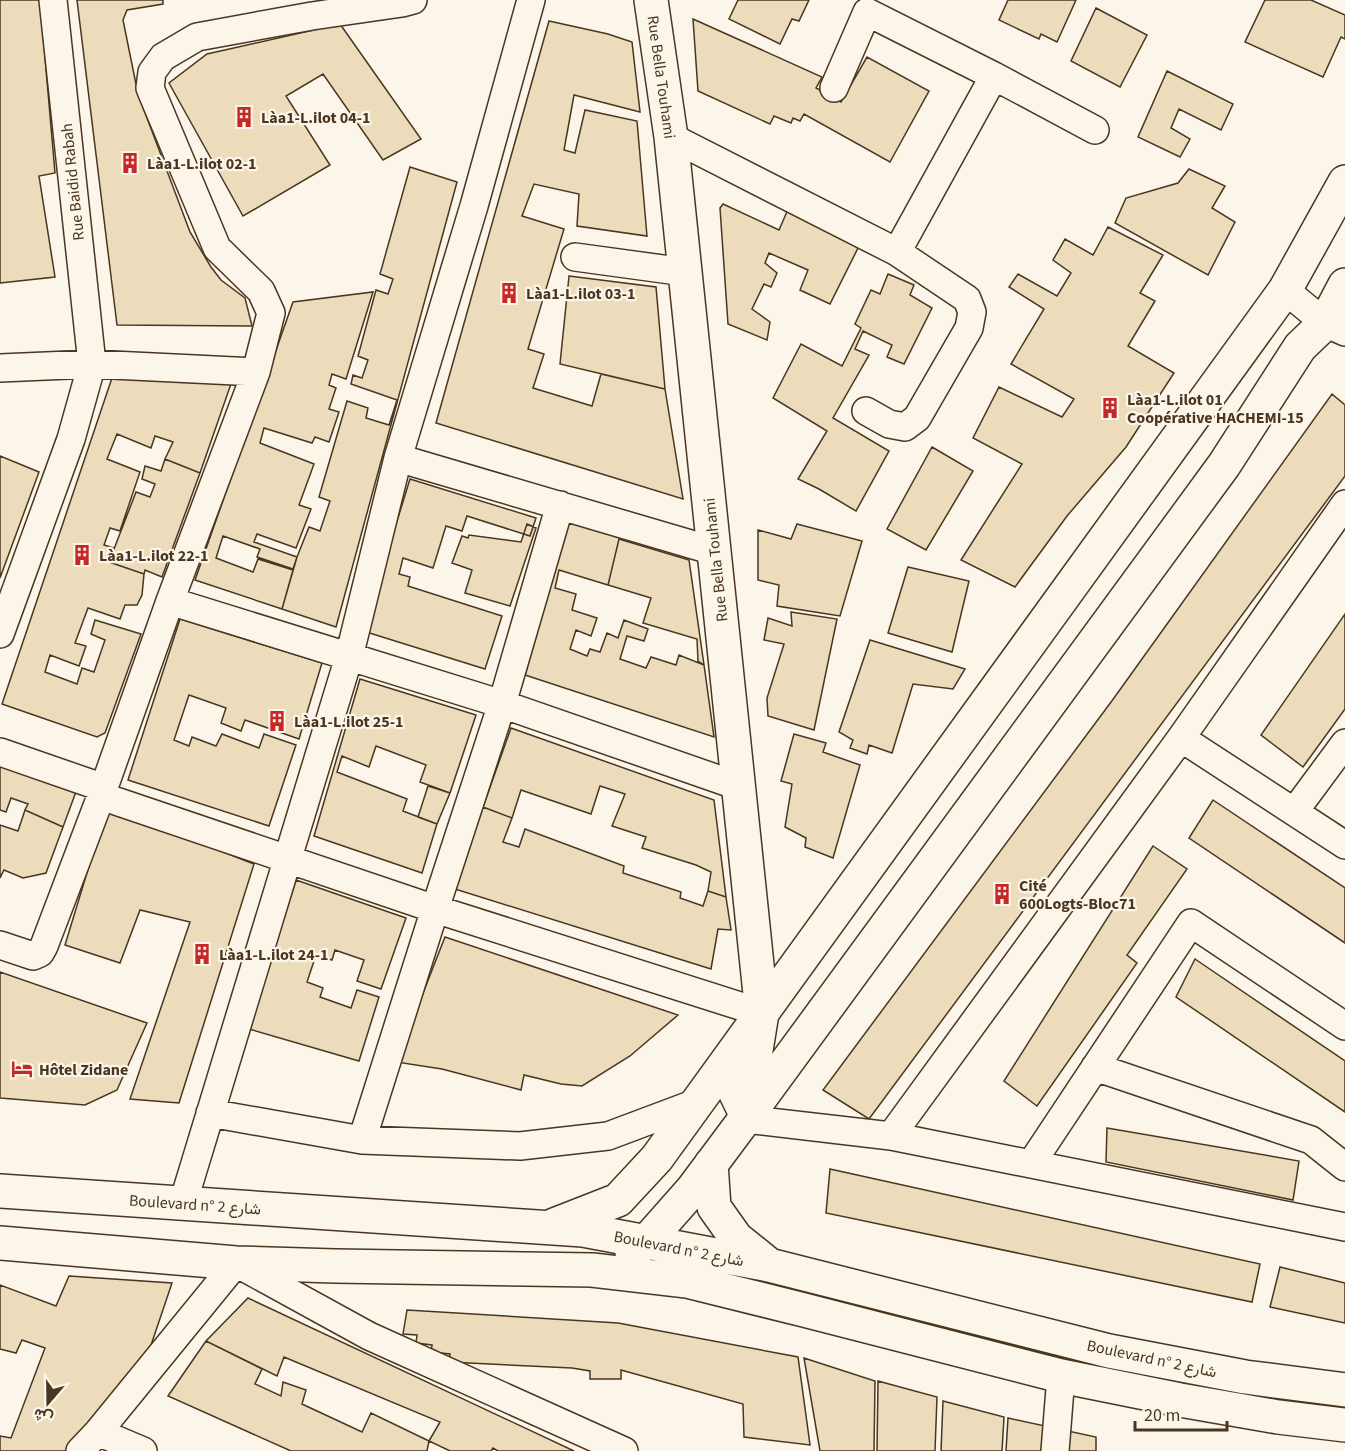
<svg xmlns="http://www.w3.org/2000/svg" width="1345" height="1451" font-family="'Source Sans 3',Vazirmatn,sans-serif">
<rect width="100%" height="100%" fill="#fbf6e9"/>
<path fill="#ecdcbc" stroke="#4a3520" stroke-width="1.5" d="M0 0H40L55 173 39 176 55 277 0 283Z
M77 0H163V4L127 10 123 20 138 94 190 232 211 267 221 280 245 298 252 326 117 325Z
M738 0H809L799 21 792 19 780 44 729 19Z
M1008 0H1076L1057 42 1041 34 1039 39 999 20Z
M1265 0H1311L1345 15V39L1341 37 1323 77 1245 42Z
M1096 8 1147 35 1120 87 1071 61Z
M693 19 822 77 816 88 841 102 867 57 929 91 890 162 804 114 800 121 793 118 791 123 774 116 770 124 698 91Z
M549 21 608 34 632 42 640 112 574 95 564 150 575 153 585 110 637 121 647 236 577 226 579 194 534 184 522 216 564 229 528 349 544 354 533 388 592 406 601 374 665 389 683 499 436 423Z
M340 24 421 139 383 160 323 74 286 96 330 165 243 216 169 83 207 54Z
M1167 71 1233 104 1221 130 1179 109 1171 128 1190 139 1180 157 1138 137Z
M410 167 457 182 336 627 282 609 297 557 309 527 320 531 330 501 319 497 347 401 368 408 366 418 389 425 397 400 351 384 353 375 362 378 368 360 358 356 376 290 388 294 393 279 380 274Z
M1189 169 1225 186 1212 208 1235 222 1208 275 1115 223 1126 198 1178 183Z
M723 204 779 230 789 207 860 244 830 304 800 290 808 270 769 253 765 263 777 273 771 287 764 284 752 309 770 322 767 340 728 324 720 208Z
M1108 227 1163 255 1140 293 1155 301 1128 346 1174 373 1126 447 1067 516 1015 587 961 560 1022 464 973 438 999 387 1062 417 1074 399 1011 364 1044 309 1009 287 1018 274 1057 296 1071 273 1053 260 1065 239 1093 255Z
M888 274 914 285 910 295 932 308 904 364 887 357 892 345 863 331 855 349 869 355 833 418 889 451 856 511 819 489 798 479 827 431 773 398 801 344 842 366 861 328 855 324 871 290 880 294Z
M569 276 656 287 665 389 560 364Z
M373 292 346 379 332 374 329 385 336 388 329 409 339 412 329 442 315 437 312 443 264 428 260 443 314 464 299 505 311 509 296 548 257 534 254 542 297 557 293 569 257 557 260 549 223 536 216 558 253 572 258 559 293 570 282 609 195 580 293 302Z
M114 372 232 381 200 473 165 459 173 442 155 436 151 448 117 434 107 459 140 472 120 531 110 528 104 545 114 548 109 562 144 574 142 595 137 605H125L120 619 88 608 75 643 86 646 79 666 50 655 45 672 77 684 82 668 94 672 105 640 91 634 95 620 141 634 105 733 97 737 2 704Z
M1332 394 1345 405V476L869 1119 823 1090 1114 698Z
M932 447 973 471 926 550 887 529Z
M0 456 39 472 0 578Z
M165 459 200 473 162 577 145 570 144 574 109 562 136 492 150 497 155 484 142 479 145 466 161 471Z
M410 479 536 518 530 536 467 516 462 531 446 526 433 568 403 558 399 574 410 577 408 586 502 616 485 669 363 631Z
M569 519 620 535 608 585 559 570 555 588 576 594 572 610 597 618 591 636 576 630 570 649 587 656 590 649 600 652 607 633 618 638 624 620 648 629 644 641 627 636 620 659 646 668 651 657 676 665 679 655 704 665 714 737 525 675Z
M527 524 536 528 510 606 465 593 472 570 452 563 462 536 468 538 469 535 521 542Z
M797 524 862 541 840 616 777 606 779 585 758 580V530L791 539Z
M619 539 689 560 704 665 698 661 697 639 643 623 651 598 608 585Z
M908 567 969 581 952 652 888 633Z
M791 612 837 619 814 730 768 716 767 698 784 644 764 640 768 618 792 626Z
M1345 614V709L1303 767 1261 735Z
M180 619 322 663 299 739 245 720 241 731 221 723 226 708 189 695 174 740 189 746 192 737 216 746 222 734 259 748 264 734 296 745 269 826 128 780Z
M870 640 965 669 953 689 913 684 892 753 869 745 867 754 850 748 853 740 839 732Z
M360 679 476 715 450 793 420 782 426 765 376 746 369 767 342 756 337 772 407 799 403 811 437 824 422 873 314 836Z
M511 728 714 800 726 897 708 891 711 872 696 865 642 848 646 837 612 826 625 794 600 786 591 814 521 790 512 818 483 807Z
M794 734 826 743 823 752 860 765 833 858 805 847 806 838 785 827 792 784 781 781Z
M0 762 77 789 63 827 25 810 28 804 11 798 6 812 0 810Z
M428 786 450 793 437 824 418 817Z
M1213 800 1345 888V943L1189 838Z
M107 807 254 864 179 1103 130 1099 190 922 140 910 120 963 65 945Z
M483 807 512 818 503 842 519 847 525 829 624 866 623 873 681 892 680 898 703 906 708 891 726 897 731 930 718 929 711 969 455 889Z
M25 810 63 827 46 873 23 878 4 870 0 878V825L18 831Z
M1153 846 1187 869 1127 955 1137 963 1037 1106 1004 1081Z
M296 880 406 918 381 989 357 981 364 960 335 950 332 960 316 955 307 982 323 988 320 997 351 1008 357 990 379 997 359 1061 249 1029Z
M445 937 678 1015 630 1056 582 1086 561 1084 524 1075 521 1090 442 1069 396 1062Z
M1195 959 1345 1061V1112L1176 997Z
M0 972 147 1023 117 1090 85 1105 0 1098Z
M1107 1128 1299 1161 1293 1200 1106 1162Z
M830 1169 1260 1264 1252 1302 826 1213Z
M1280 1267 1345 1283V1323L1270 1307Z
M69 1276 172 1283 147 1357 66 1451H0V1436L11 1438 45 1348 22 1340 16 1353 0 1349V1285L56 1306Z
M248 1298 574 1451H498L493 1448 491 1451H450L429 1441 440 1422 284 1357 277 1376 206 1341Z
M407 1310 618 1323 798 1357 810 1445 744 1437 743 1404 621 1370V1379H590V1371L572 1368 449 1362 450 1354 431 1352 432 1345 416 1343 417 1335 403 1334Z
M206 1341 262 1369 255 1384 281 1396 283 1382 306 1390 302 1404 362 1432 371 1413 429 1441 427 1451H291L168 1396Z
M804 1358 875 1381 874 1451H820Z
M878 1381 937 1397 935 1451H877Z
M943 1401 1004 1417 1002 1451H941Z
M1008 1418 1096 1437V1451H1006Z"/>
<g fill="none" stroke-linecap="round" stroke-linejoin="round">
<defs>
<path id="minor" d="M994 76 1095 130
M834 88 867 12 994 76 897 252
M671 137 897 252 967 299 972 312 969 328 917 418 905 427 889 424 866 411
M575 257 685 272
M1285 290 1325 323 1345 332
M0 368 92 364 256 372
M398 458 714 551
M170 601 502 704 738 786
M0 634 71 439 92 364 53 0
M1181 738 1345 845
M0 752 104 788
M101 796 435 909 762 1013
M1294 812 1345 743
M0 945 33 956 40 953 44 946 101 796 170 601 256 372 271 313 261 291 217 248 150 88 152 72 163 57 197 37 312 16 402 3 413 0
M1095 1067 1311 1140 1345 1167
M721 1070 745 1119 891 1136 1345 1227
M210 1113 362 1140 520 1146 608 1136 696 1103
M891 1136 1181 738 1345 504
M362 1140 435 909 502 704 560 505
M1031 1164 1191 923 1345 1026
M183 1203 349 657 398 458 474 206 531 0
M98 1432 143 1451
M80 1451 98 1432 236 1263 369 1336 624 1451
M1055 1451 1061 1376"/>
<path id="tertiary" d="M651 0 671 137 762 1013 745 1119"/>
<path id="secondary" d="M711 1164 714 1207 736 1238 767 1263
M0 1191 583 1230 769 1265 1109 1351 1245 1377 1345 1390
M554 1225 618 1200 657 1158 1285 290 1345 182
M0 1243 236 1263 335 1266 592 1270 687 1281 804 1310 1061 1376 1180 1400 1278 1417 1345 1425
M632 1253 647 1241 692 1190 745 1119 1224 465 1300 347 1325 323 1345 285"/>
</defs>
<use href="#minor" stroke="#4a3520" stroke-width="30"/>
<use href="#tertiary" stroke="#4a3520" stroke-width="36"/>
<use href="#secondary" stroke="#4a3520" stroke-width="36"/>
<use href="#minor" stroke="#fbf6e9" stroke-width="27"/>
<use href="#tertiary" stroke="#fbf6e9" stroke-width="33"/>
<use href="#secondary" stroke="#fbf6e9" stroke-width="33"/>
</g>
<defs>
<symbol id="building-bare" viewBox="-9 -9 18 18"><path d="M-4-6H4V6H1V3H-1V6H-4ZM-2.5-4.3h1.7v1.8h-1.7ZM.8-4.3h1.7v1.8H.8ZM-2.5-1h1.7V.8h-1.7ZM.8-1h1.7V.8H.8Z" fill="#c62828" stroke="#fbf6e9" stroke-width="2.5" paint-order="stroke"/></symbol>
<symbol id="hotel-bare" viewBox="-9 -9 18 18"><path d="M-6-4.5h1.5V1H6V5H4.5V3h-9V5H-6ZM-4 0a1.8 1.8 0 1 1 3.6 0ZM.5 0V-2.5h3Q6-2.5 6 0Z" fill="#c62828" stroke="#fbf6e9" stroke-width="2.5" paint-order="stroke"/></symbol>
</defs>
<g fill-rule="evenodd">
<use href="#building-bare" x="229" y="102" width="30" height="30"/>
<use href="#building-bare" x="115" y="148" width="30" height="30"/>
<use href="#building-bare" x="494" y="278" width="30" height="30"/>
<use href="#building-bare" x="1095" y="393" width="30" height="30"/>
<use href="#building-bare" x="67" y="540" width="30" height="30"/>
<use href="#building-bare" x="262" y="706" width="30" height="30"/>
<use href="#building-bare" x="987" y="879" width="30" height="30"/>
<use href="#building-bare" x="187" y="939" width="30" height="30"/>
<use href="#hotel-bare" x="7" y="1054" width="30" height="30"/>
</g>
<g text-anchor="middle" stroke-width="4.5" stroke-linejoin="round" paint-order="stroke">
<g font-size="16" fill="#4a3520" stroke="#fbf6e9">
<text transform="translate(662 77) rotate(82)" y="6">Rue Bella Touhami</text>
<text transform="translate(72 182) rotate(-96)" y="6">Rue Baidid Rabah</text>
<text transform="translate(715 560) rotate(-96)" y="6">Rue Bella Touhami</text>
<text transform="translate(195 1204) rotate(4)" y="6">Boulevard n° شارع 2</text>
<text transform="translate(679 1248) rotate(11)" y="6">Boulevard n° شارع 2</text>
<text transform="translate(1152 1358) rotate(12)" y="6">Boulevard n° شارع 2</text>
</g>
<g font-size="16" font-weight="bold" fill="#4a3520" stroke="#fbf6e9" text-anchor="start">
<text x="261" y="123">Làa1-L.ilot 04-1</text>
<text x="147" y="169">Làa1-L.ilot 02-1</text>
<text x="526" y="299">Làa1-L.ilot 03-1</text>
<text x="1127" y="405">Làa1-L.ilot 01<tspan x="1127" dy="18">Coopérative HACHEMI-15</tspan></text>
<text x="99" y="561">Làa1-L.ilot 22-1</text>
<text x="294" y="727">Làa1-L.ilot 25-1</text>
<text x="1019" y="891">Cité<tspan x="1019" dy="18">600Logts-Bloc71</tspan></text>
<text x="219" y="960">Làa1-L.ilot 24-1</text>
<text x="39" y="1075">Hôtel Zidane</text>
</g>
</g>
<g transform="translate(48 1403) rotate(200)" stroke="#fbf6e9" stroke-width="4.5" paint-order="stroke">
<path d="M0-4.5L10 22L0 15L-10 22Z" fill="#4a3520"/>
<text y="-9" font-size="16" font-weight="bold" text-anchor="middle" fill="#4a3520">ش</text>
</g>
<path d="M1135 1421v9h92v-9" fill="none" stroke="#4a3520" stroke-width="3"/>
<text x="1144" y="1421" font-size="18" fill="#4a3520" stroke="#fbf6e9" stroke-width="4.5" paint-order="stroke">20 m</text>
</svg>
